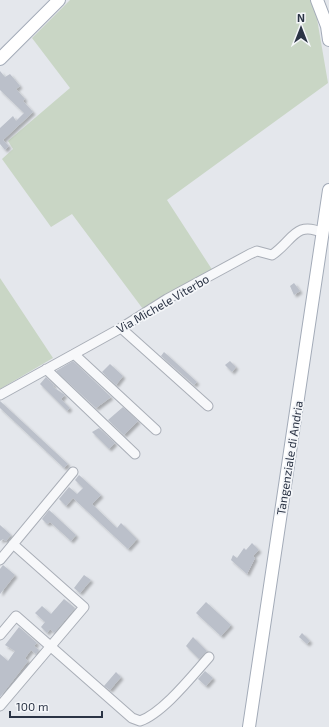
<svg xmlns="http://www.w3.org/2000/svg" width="329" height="727" font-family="'Exo 2',sans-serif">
<defs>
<filter id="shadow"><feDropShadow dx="2.5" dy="2.5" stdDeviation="1" flood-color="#0004"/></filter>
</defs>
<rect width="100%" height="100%" fill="#e4e7ec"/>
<path fill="#c9d6c5" d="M70 0H312L315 7 328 83 167 200 213 271 143 309 72 214 51 227 2 159 13 149 8 141 70 88 32 38Z
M0 278 53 358 0 389Z"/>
<path fill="#bbc0ca" filter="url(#shadow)" d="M0 71 5 77 10 74 20 86 16 89 25 99 23 101 33 112 3 140 9 146 5 150 0 144V128L13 116 16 121 24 113 0 90Z
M294 283 300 291 294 295 290 286Z
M164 352 197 382 194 385 161 356Z
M73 361 111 397 96 408 56 371Z
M230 361 236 367 232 372 225 365Z
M110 364 123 376 116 385 102 372Z
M46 377 54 385 53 387 65 395 61 399 70 408 67 411 40 384Z
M0 401 68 464 64 468 0 408Z
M123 407 138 421 124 435 108 420Z
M99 428 115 443 109 449 92 432Z
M79 475 101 495 92 504 117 528 121 523 137 539 128 549 73 498 66 506 59 499 69 487 77 494 83 488 75 480Z
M49 510 76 535 71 541 50 522 47 524 42 519Z
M0 525 11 535 6 541 3 539 0 541Z
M252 543 259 550 253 556 255 558 247 574 231 560 233 555 237 558 244 548 246 550Z
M3 565 15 575 0 594V569Z
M84 575 91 580 80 593 74 588Z
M64 599 75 608 54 633 50 629 47 633 41 627 45 622 35 613 42 606 51 614Z
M206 602 231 625 221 636 196 613Z
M19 627 37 643 34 646 39 650 36 654 31 650 25 658 28 661 0 697V654L8 661 15 651 5 645Z
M302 633 310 641 307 644 299 637Z
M193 637 207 651 199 659 186 646Z
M205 671 213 678 206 686 198 679Z
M116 672 121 677 110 690 104 686Z"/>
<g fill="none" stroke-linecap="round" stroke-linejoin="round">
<defs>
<path id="minor" d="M121 328 208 406
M74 354 156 430
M46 369 135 454
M0 395 121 328 167 299 250 254 257 251 272 255C293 241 295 220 323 233
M0 560 73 472
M0 635 16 616 132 718 140 721C163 713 192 676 209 657
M0 706 84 607 13 544"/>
<path id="major" d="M317 0 327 26 329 40
M0 59 59 0
M249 727 329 190"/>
</defs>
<use href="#minor" stroke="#a9aeb7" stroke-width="11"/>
<use href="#major" stroke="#a3abb8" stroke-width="14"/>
<use href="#minor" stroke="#f7f8fa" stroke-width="9"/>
<use href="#major" stroke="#fff" stroke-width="12"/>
</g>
<g text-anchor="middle" stroke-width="3.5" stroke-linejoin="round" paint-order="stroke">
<g font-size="12" fill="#2b3445" stroke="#f4f6f9">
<text transform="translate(163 304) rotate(-30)" y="4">Via Michele Viterbo</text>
<text transform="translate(290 458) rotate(-81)" y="4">Tangenziale di Andria</text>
</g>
</g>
<g transform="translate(301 28)" stroke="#f4f6f9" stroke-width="3" paint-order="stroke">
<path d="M0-3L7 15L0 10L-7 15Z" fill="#2b3445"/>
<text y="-6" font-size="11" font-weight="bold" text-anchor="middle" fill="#2b3445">N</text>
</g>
<path d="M10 711v6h92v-6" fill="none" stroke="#2b3445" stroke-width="2"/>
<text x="16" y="711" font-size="12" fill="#2b3445" stroke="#f4f6f9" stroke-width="3" paint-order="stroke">100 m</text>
</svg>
